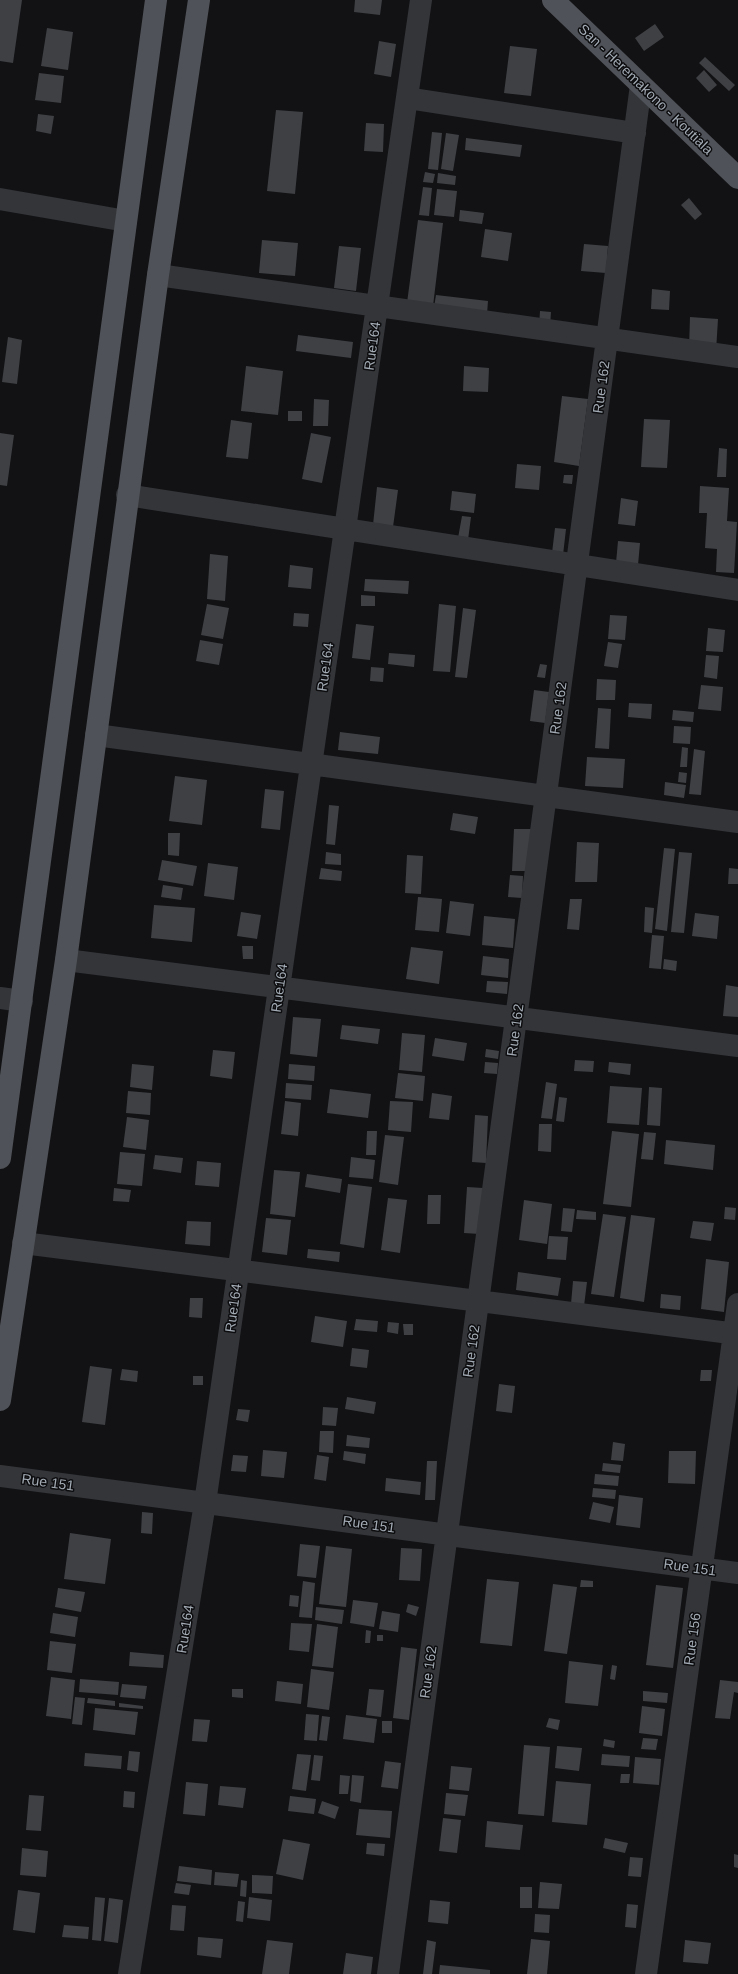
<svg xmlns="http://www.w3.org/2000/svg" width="738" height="1974" font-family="Arial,sans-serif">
<rect width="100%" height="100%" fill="#121214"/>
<path fill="#3e4044" d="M0 0H22L13 63 0 61Z
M355 0H382L380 15 354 12Z
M655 24 664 37 644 51 635 38Z
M47 28 73 32 68 70 41 66Z
M379 41 396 44 391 77 374 74Z
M510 46 537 49 531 96 504 93Z
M705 57 735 85 729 91 699 63Z
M704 70 717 85 709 92 696 78Z
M39 73 64 76 61 103 35 100Z
M276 110 303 112 295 194 267 191Z
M38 114 54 116 51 134 36 131Z
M366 123 384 124 383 152 364 151Z
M432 132 442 133 438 170 428 169Z
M446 133 459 135 453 171 441 169Z
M466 138 522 145 520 157 465 150Z
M425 172 435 174 433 183 423 182Z
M438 173 456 176 455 185 437 183Z
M423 187 432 188 429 216 419 215Z
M437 189 457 191 454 217 434 215Z
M689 198 702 214 695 220 681 205Z
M460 210 484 213 482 224 459 221Z
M418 220 443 223 433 306 407 303Z
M485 229 512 233 508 261 481 257Z
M262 240 298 243 295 276 259 273Z
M584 244 608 246 606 273 581 271Z
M339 246 361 248 356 291 334 288Z
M652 289 670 291 669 310 651 309Z
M436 295 488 301 487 314 434 307Z
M540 311 551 312 550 326H539Z
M690 317 718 319 716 351 689 349Z
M298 335 353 342 351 358 296 351Z
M8 337 22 340 17 384 2 382Z
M246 366 283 371 278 415 241 411Z
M464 366 489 368 488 392 463 391Z
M562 396 588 399 579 466 554 462Z
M314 399 329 400 328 426H313Z
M288 411H302V421H288Z
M644 419 670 420 667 468 641 467Z
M231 420 252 423 248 459 226 457Z
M0 433 14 435 7 486 0 485Z
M311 433 331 437 322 483 302 479Z
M719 448 727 449 726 477H717Z
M517 464 541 466 539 490 515 488Z
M564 475H573L572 484 563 483Z
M700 486 729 488 727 521 737 522 734 573 716 572 717 549 705 548 707 513H699Z
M377 487 398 490 393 527 373 525Z
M452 491 476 494 474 513 450 510Z
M621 498 638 501 635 526 618 524Z
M462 516 471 517 468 540 458 538Z
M555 528 566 529 563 555 552 553Z
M618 541 640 543 638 565 616 563Z
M210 554 228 556 225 601 207 599Z
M290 565 313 568 311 589 288 587Z
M365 579 409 581 408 594 364 591Z
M361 595 375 596V606H361Z
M207 604 229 608 223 639 201 635Z
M439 604 456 606 450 672 433 671Z
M463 608 476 610 467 678 455 677Z
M294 613 309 614 308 627 293 626Z
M610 615 627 616 625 640 608 639Z
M356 624 374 626 370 660 352 658Z
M708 628 725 630 723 652 706 651Z
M200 640 223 644 219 665 196 661Z
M608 642 622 644 618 668 604 666Z
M389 653 415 655 414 667 388 664Z
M706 655 719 656 717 679 704 677Z
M540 664 547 665 545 678 537 677Z
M371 667 384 668 383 682 370 681Z
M597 679 616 680 615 700H596Z
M701 685 723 687 721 711 698 709Z
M534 690 549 692 545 723 530 721Z
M629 703 652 704 651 719 628 717Z
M598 708 611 709 609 749 595 748Z
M673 710 694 712 693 722 672 720Z
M674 726 691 727 690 744 673 743Z
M340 732 380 737 378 754 338 750Z
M682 747 688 748 687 767H680Z
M694 749 705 751 701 795 689 794Z
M587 757 625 759 623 788 585 786Z
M679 772 687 773 686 783 678 782Z
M175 776 207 780 202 825 169 821Z
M665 782 686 785 684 798 664 795Z
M265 789 284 791 280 830 261 828Z
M329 805 339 806 335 845 326 844Z
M453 813 478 817 475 834 450 830Z
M514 829H534L533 871H512Z
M168 833H180L179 856 168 855Z
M577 842 599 843 597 882H575Z
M664 848 675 849 667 931 655 929Z
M326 852 341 854V865L325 864Z
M679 852 692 853 684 933 671 932Z
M407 855 423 856 421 894 405 893Z
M162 860 197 866 193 886 158 880Z
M208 863 238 867 234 900 204 896Z
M321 868 342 871 341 881 319 879Z
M729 868 738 869V884H728Z
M510 875 523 876 522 898 508 897Z
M163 885 183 888 181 900 161 897Z
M418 897 442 899 439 932 415 930Z
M570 899H582L579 930 567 929Z
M450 901 474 904 470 936 446 933Z
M154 905 195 908 192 942 151 938Z
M645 907 654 908 652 933 644 932Z
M241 912 261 915 257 939 237 936Z
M695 913 719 916 717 939 692 936Z
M484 916 515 919 513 948 482 945Z
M652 935 664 936 661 969 649 968Z
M242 946H253V959H243Z
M411 947 443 951 439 984 406 979Z
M483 956 509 959 508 978 481 975Z
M664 959 677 961 676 971 663 969Z
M487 981 508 982 507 994 486 992Z
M726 985 738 987V1017L723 1016Z
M293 1017 321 1019 317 1057 290 1054Z
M342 1025 380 1029 378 1044 340 1039Z
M402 1033 425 1035 422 1072 399 1070Z
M435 1038 467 1043 464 1061 432 1056Z
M486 1049 499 1051 498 1059 485 1057Z
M213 1050 235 1052 232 1079 210 1076Z
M575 1060 594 1061 593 1072 574 1071Z
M485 1062 498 1063 497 1074 484 1073Z
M609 1062 631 1064 630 1075 608 1072Z
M132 1064 154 1066 152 1090 130 1087Z
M289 1064 315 1066 314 1081 288 1079Z
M398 1073 425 1076 423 1101 395 1098Z
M546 1082 557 1084 552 1119 541 1118Z
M286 1083 312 1085 311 1100 285 1098Z
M610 1086 642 1088 639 1125 607 1123Z
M649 1087 662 1088 660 1126 647 1125Z
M330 1089 371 1094 368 1118 327 1113Z
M128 1091 151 1093 150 1115 126 1113Z
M432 1093 452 1096 449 1120 429 1118Z
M559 1097 567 1098 564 1122 556 1121Z
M285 1101 301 1103 298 1136 281 1134Z
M390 1101 413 1102 411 1132 388 1130Z
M475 1115 488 1116 486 1163 472 1162Z
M127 1117 149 1120 146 1150 123 1147Z
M539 1124H552L551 1152 538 1151Z
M367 1131H377L376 1155H366Z
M612 1131 639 1134 631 1207 603 1204Z
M644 1132 656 1133 653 1160 641 1159Z
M385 1135 404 1137 398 1185 379 1182Z
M666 1140 715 1145 713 1170 664 1164Z
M120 1152 145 1154 142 1186 117 1184Z
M155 1155 183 1158 181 1173 153 1169Z
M351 1157 375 1160 373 1179 349 1177Z
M197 1161 221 1163 219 1187 195 1185Z
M274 1170 300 1172 295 1217 270 1214Z
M307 1174 342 1179 340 1193 305 1187Z
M348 1184 372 1187 364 1248 340 1244Z
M467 1187 483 1188 480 1234 464 1233Z
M114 1188 131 1190 129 1202 113 1201Z
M428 1195H441L440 1224H427Z
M388 1198 407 1200 400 1253 381 1250Z
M524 1200 552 1204 547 1244 519 1240Z
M725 1207 736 1208 735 1220 724 1219Z
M563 1208 575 1209 572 1232 561 1231Z
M577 1210 596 1212V1220L576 1219Z
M603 1214 626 1217 614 1297 591 1294Z
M631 1215 655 1218 644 1302 620 1298Z
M266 1218 291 1220 287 1255 262 1252Z
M187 1221 211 1222 210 1246 185 1244Z
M693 1221 714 1223 711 1241 690 1238Z
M549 1236 568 1237 566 1260 547 1259Z
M308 1249 340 1252 339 1262 307 1258Z
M706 1259 729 1262 724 1312 701 1309Z
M518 1272 561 1278 558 1296 516 1290Z
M573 1281 587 1282 584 1306 571 1304Z
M661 1294 681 1296 680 1310 660 1308Z
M190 1298H203L202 1318 189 1317Z
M315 1316 347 1321 343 1347 311 1342Z
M356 1319 378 1321 377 1332 354 1330Z
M388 1322 399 1323 398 1334 387 1332Z
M403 1324H413V1335H404Z
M352 1348 369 1350 367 1368 350 1366Z
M90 1366 112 1369 105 1425 82 1422Z
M122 1369 138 1371 137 1382 120 1380Z
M701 1370H712L711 1381H700Z
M193 1376H203V1385H193Z
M499 1384 515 1386 512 1413 496 1411Z
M347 1397 376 1402 374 1414 345 1409Z
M323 1407 338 1408 336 1426 322 1425Z
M238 1409 250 1410 248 1422 236 1420Z
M320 1431H334L333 1453 319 1452Z
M347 1435 370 1438 369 1448 346 1446Z
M613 1442 625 1444 623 1461 611 1460Z
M263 1450 287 1452 284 1478 261 1476Z
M344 1451 366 1454 365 1464 343 1460Z
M669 1451H696L695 1484 668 1483Z
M233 1455 248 1456 246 1472 231 1471Z
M317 1455 329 1457 326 1481 314 1479Z
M427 1461H437L435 1500H425Z
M603 1463 621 1465 620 1473 602 1471Z
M595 1474 619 1476 618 1486 594 1484Z
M386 1478 421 1482 420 1495 385 1491Z
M593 1488 616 1490 615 1499 592 1497Z
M619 1495 643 1498 640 1528 616 1525Z
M593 1502 614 1507 610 1523 589 1519Z
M142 1512 153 1513 152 1534 141 1533Z
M70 1533 111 1539 105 1584 64 1579Z
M300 1544 320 1546 316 1578 297 1576Z
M326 1546 352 1549 346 1607 319 1604Z
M401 1548 422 1549 420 1581 399 1580Z
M487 1579 519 1582 512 1646 480 1643Z
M581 1580 593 1581V1587H580Z
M303 1581 315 1583 312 1618 299 1617Z
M553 1584 577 1587 567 1654 544 1651Z
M656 1585 683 1588 673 1668 646 1665Z
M58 1588 85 1592 81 1612 55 1607Z
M290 1595 299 1596 298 1607 289 1606Z
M353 1600 378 1603 374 1627 350 1623Z
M408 1604 419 1607 416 1616 406 1612Z
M316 1607 344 1610 342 1624 315 1620Z
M382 1611 400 1614 398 1632 379 1629Z
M53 1613 78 1617 75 1637 50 1633Z
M291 1623 312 1624 309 1652 289 1650Z
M317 1624 338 1627 333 1668 312 1666Z
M366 1630 371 1631 370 1643H365Z
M377 1635H383V1641H377Z
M50 1641 76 1644 72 1673 47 1670Z
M401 1647 417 1649 409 1720 393 1718Z
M130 1652 164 1655 163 1668 129 1666Z
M569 1661 603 1665 598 1706 565 1703Z
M612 1665 617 1666 615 1680 610 1679Z
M311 1669 334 1672 329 1710 307 1707Z
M51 1677 75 1680 71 1719 46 1716Z
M80 1679 119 1682 118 1695 79 1692Z
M720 1680 738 1682V1693L734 1692 730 1719 715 1718Z
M277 1681 303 1684 301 1704 275 1701Z
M122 1684 147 1686 145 1699 120 1697Z
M232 1689H243V1698L232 1697Z
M369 1689 384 1690 381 1717 366 1715Z
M643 1691 668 1693 667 1703 643 1701Z
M75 1697 85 1698 82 1725 72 1724Z
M88 1698 115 1701V1706L87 1703Z
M119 1703 143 1706V1709L119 1707Z
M642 1706 665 1709 662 1736 639 1733Z
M95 1708 138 1712 135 1735 93 1730Z
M306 1714 319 1715 317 1741 304 1740Z
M346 1715 377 1719 374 1743 343 1739Z
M322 1716 330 1717 327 1741 319 1740Z
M549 1718 560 1720 558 1730 546 1727Z
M194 1719 210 1720 207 1742 192 1741Z
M382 1721H392V1733H382Z
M643 1738 658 1739 656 1750 641 1749Z
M604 1739 615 1741 614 1748 603 1746Z
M524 1745 550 1747 544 1816 518 1814Z
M557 1746 582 1748 579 1771 555 1768Z
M129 1751 140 1752 138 1772 127 1770Z
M85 1753 122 1756 121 1769 84 1766Z
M297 1754 311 1755 306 1791 292 1789Z
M602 1754 630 1756 629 1767 601 1765Z
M314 1755 323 1756 320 1781 311 1780Z
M635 1757 661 1759 659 1785 633 1783Z
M385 1761 401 1763 398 1789 381 1787Z
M451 1766 472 1768 469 1791 449 1789Z
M621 1774H630L629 1783H620Z
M340 1775 350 1776 348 1794H339Z
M352 1775 364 1776 361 1803 350 1801Z
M556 1781 591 1784 587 1825 552 1822Z
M186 1782 208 1784 205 1816 183 1814Z
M220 1786 246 1788 243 1808 218 1805Z
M124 1791 135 1792 134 1808 123 1807Z
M446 1793 468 1795 465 1816 444 1814Z
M29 1795 44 1796 41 1831 26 1830Z
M290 1796 316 1799 314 1814 288 1811Z
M322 1801 339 1807 335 1819 318 1813Z
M359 1809 392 1811 390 1838 356 1835Z
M443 1818 461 1820 457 1853 439 1851Z
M487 1821 523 1825 520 1850 485 1847Z
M605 1838 628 1843 625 1853 603 1848Z
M283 1839 310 1844 303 1880 276 1874Z
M367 1843 385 1844 384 1856 366 1854Z
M22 1848 48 1851 46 1877 20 1875Z
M734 1854 738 1855V1868L734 1867Z
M630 1857 643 1858 641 1877 628 1876Z
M179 1866 212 1870 211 1885 177 1881Z
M215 1872 239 1874 237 1887 214 1885Z
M252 1875 273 1876 272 1894 252 1893Z
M241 1880 247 1881 246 1897 240 1896Z
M540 1882 562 1884 559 1909 538 1908Z
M176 1883 191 1885 189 1895 174 1893Z
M520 1887H532V1908H520Z
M18 1890 40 1893 35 1933 13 1930Z
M95 1897 105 1898 101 1941 92 1940Z
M249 1897 272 1900 270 1921 247 1918Z
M109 1898 123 1900 118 1943 104 1941Z
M430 1900 450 1902 448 1924 428 1922Z
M238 1901 245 1902 243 1922 236 1921Z
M627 1904 638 1905 636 1928 625 1927Z
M172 1905 186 1906 184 1931 170 1930Z
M535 1914 550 1915 549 1933 534 1932Z
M64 1925 89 1927 88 1939 62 1937Z
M198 1937 223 1939 221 1958 197 1955Z
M531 1939 550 1941 547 1974H527Z
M267 1940 293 1943 289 1974H262Z
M427 1940 436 1942 432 1974H423Z
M685 1940 711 1943 708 1964 683 1962Z
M346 1953 373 1957 371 1974H343Z
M440 1965 490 1970V1974H439Z"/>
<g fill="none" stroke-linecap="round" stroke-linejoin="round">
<path stroke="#333539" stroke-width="22" d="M407 98 635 133
M0 199 126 221
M158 275 738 357
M127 495 738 590
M96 735 738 822
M66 960 738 1046
M0 998 22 1001
M23 1243 738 1334
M0 1476 738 1573
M129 1974 205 1503 421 0
M388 1974 641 85
M646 1974 738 1304"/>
<path stroke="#4f5258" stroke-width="22" d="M553 0 738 178
M0 1158 156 0
M0 1400 66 960 158 275 199 0"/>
</g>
<g text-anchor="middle" stroke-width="3" stroke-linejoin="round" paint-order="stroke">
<g font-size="14" fill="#a3abb4" stroke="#0d0d0f">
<text transform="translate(646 89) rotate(44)" y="5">San - Heremakono - Koutiala</text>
<text transform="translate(372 346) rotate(-82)" y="5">Rue164</text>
<text transform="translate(601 387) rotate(-82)" y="5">Rue 162</text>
<text transform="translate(325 667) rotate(-82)" y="5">Rue164</text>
<text transform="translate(558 708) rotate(-82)" y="5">Rue 162</text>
<text transform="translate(279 988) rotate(-82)" y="5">Rue164</text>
<text transform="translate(515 1030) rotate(-82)" y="5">Rue 162</text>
<text transform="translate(233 1308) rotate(-82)" y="5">Rue164</text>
<text transform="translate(471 1351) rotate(-82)" y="5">Rue 162</text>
<text transform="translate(48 1482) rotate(8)" y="5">Rue 151</text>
<text transform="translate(369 1524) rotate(8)" y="5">Rue 151</text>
<text transform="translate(690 1567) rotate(8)" y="5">Rue 151</text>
<text transform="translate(185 1629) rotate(-81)" y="5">Rue164</text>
<text transform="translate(692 1639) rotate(-82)" y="5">Rue 156</text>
<text transform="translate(428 1672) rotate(-82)" y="5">Rue 162</text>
</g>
</g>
</svg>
